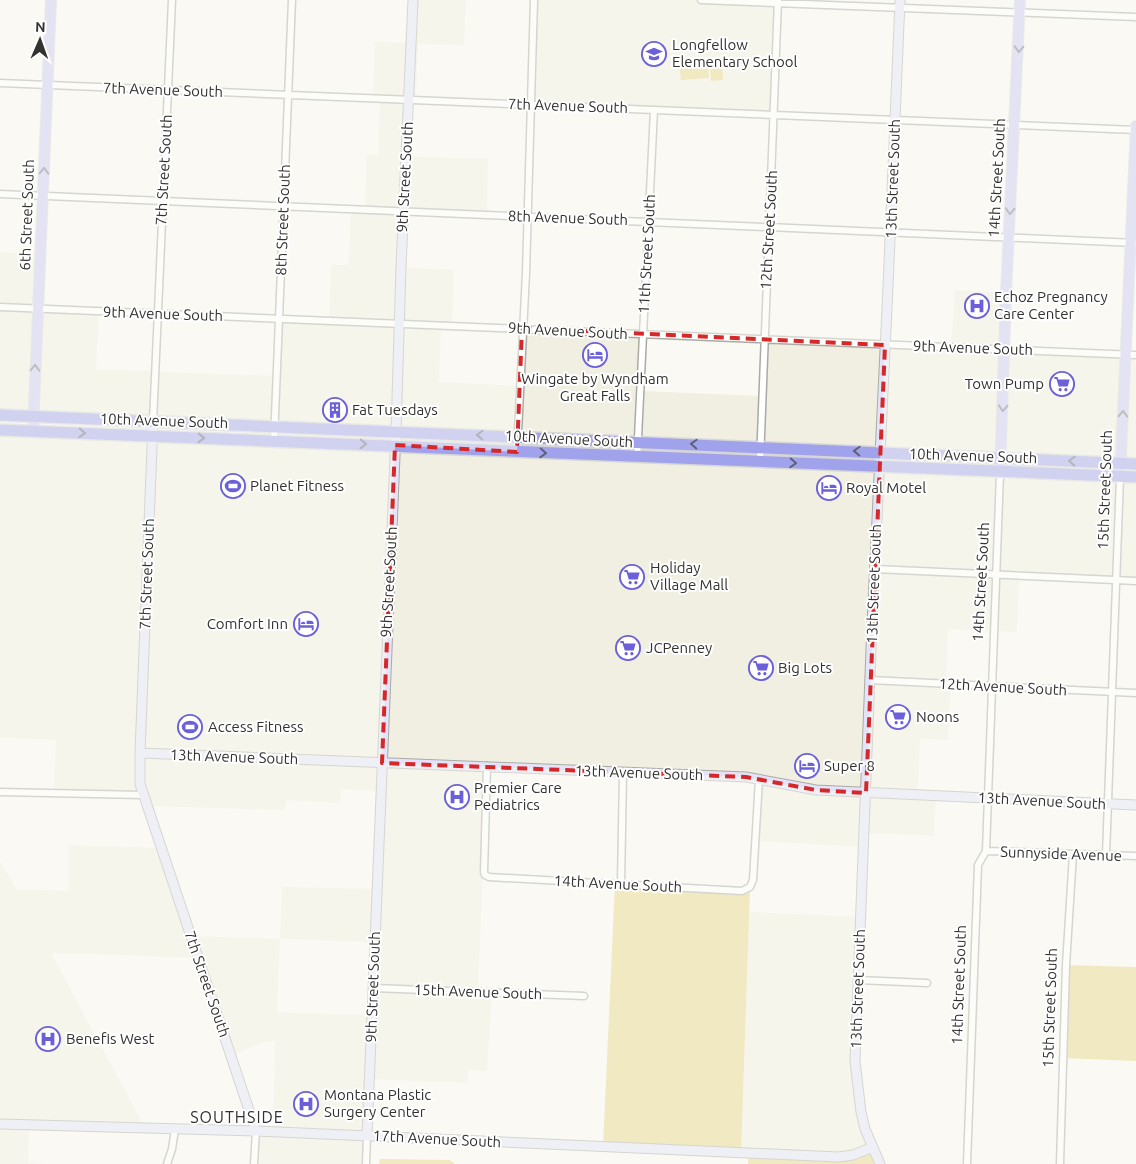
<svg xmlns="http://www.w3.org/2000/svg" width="1136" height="1164" font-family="Ubuntu,sans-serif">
<rect width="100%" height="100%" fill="#faf9f4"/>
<path fill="#f1efe2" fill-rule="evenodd" d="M413 0H466L464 45 418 44 416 100 409 99 406 156 488 159 487 215 404 212 401 267 454 270 452 326H441L439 382 519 386 522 328 643 334 641 391 761 396 764 339 951 347 955 290 1006 293 1005 349 1136 355V464L0 415V252L40 254 38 309 99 312 96 369 277 376 279 319 329 321 331 265H349L351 209 365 210 367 155H378L380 99 373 98 375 42 410 43Z
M534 0H701L778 3 774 114 530 105Z
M0 429 1136 477V581L1019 576 1017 632 948 629 946 684H951L948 740 920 739 918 795 936 796 934 836 865 833 864 847 755 841 759 780 487 768 478 991 492 992 487 1071 468 1070 467 1083 369 1079 366 1164H254L256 1131H273L275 1041H266L231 1056 198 958 51 953 145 1128 29 1126 28 1163 46 1164H0V861L16 889 69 891V845L161 848 191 936 280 939 282 887 377 889 381 791 341 789 340 803 286 800 285 810 147 806 143 795 54 793 56 740 0 738ZM280 939 374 942 372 1015 277 1012Z
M749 912 861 917 857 1090 873 1147 853 1155 741 1153Z"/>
<path fill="#e4d584" d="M708 61 709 78 681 80 679 64Z
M722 61 723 80 711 81 710 62Z
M615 884 741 891 750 887 741 1153 603 1147Z
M1066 965 1136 967V1061L1063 1058Z
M873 1147 881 1164H748L749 1153 838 1157Z
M380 1159 450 1160 455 1164H379Z"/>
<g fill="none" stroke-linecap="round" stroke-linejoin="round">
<defs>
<path id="street" d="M701 0 1136 17
M0 83 1136 130
M0 194 1136 243
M0 307 1136 355
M153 422 172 0
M274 441 292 0
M517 452 526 273 534 0
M637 458 654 110
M760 461 778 0
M875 569 1136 581
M870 680 1136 693
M487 766 484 872 485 875 489 877 742 891 750 887 753 880 759 779
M0 792 143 795
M986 851 1136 856
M1106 855 1120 477
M621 884 623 772
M858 980 927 983
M373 988 584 996
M167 1164 172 1149 175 1129
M254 1164 256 1131
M366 1164 367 1136
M967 1164 978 865 986 851 1000 473
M1060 1164 1066 965 1073 854"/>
<path id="secondary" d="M153 422 140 753V784L256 1131
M140 753 746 777 816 790 1136 805
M0 1124 256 1131 838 1157 853 1155 873 1147
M367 1136 396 432 401 267 413 0
M880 1164 865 1129 861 1112 855 1061 872 624 888 287 900 0"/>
<path id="primary" d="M33 431 51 0
M1000 473 1006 293 1020 0
M1120 477 1136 126"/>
<path id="highway" d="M0 415 1136 464
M0 430 1136 477"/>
</defs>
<use href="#street" stroke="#abaaa5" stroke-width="9"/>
<use href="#secondary" stroke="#abaaa5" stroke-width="11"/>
<use href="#primary" stroke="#d6d6d6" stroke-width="12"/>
<use href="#highway" stroke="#d6d6d6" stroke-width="14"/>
<use href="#street" stroke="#fff" stroke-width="6"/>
<use href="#secondary" stroke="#e3e3f9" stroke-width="9"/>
<use href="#primary" stroke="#c7c7f4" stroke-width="10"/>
<use href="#highway" stroke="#a1a2ec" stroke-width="11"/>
</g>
<defs><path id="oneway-chevron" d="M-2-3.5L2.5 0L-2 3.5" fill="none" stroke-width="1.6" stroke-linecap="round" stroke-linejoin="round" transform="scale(1.25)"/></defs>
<g stroke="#767588">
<use href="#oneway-chevron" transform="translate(1019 49) rotate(92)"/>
<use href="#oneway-chevron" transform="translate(44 171) rotate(-88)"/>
<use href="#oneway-chevron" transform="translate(1010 211) rotate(93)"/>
<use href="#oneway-chevron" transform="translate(35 368) rotate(-88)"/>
<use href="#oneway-chevron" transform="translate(1003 408) rotate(93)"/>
<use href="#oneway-chevron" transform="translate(1123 414) rotate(-87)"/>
</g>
<g stroke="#5f5f7b">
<use href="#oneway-chevron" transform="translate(82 433) rotate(3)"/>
<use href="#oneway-chevron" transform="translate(480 435) rotate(-178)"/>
<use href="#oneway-chevron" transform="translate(201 438) rotate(2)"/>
<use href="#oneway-chevron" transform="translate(363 444) rotate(2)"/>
<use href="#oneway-chevron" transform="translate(694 444) rotate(-177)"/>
<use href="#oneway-chevron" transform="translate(857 451) rotate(-178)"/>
<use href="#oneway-chevron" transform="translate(543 453) rotate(3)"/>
<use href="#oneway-chevron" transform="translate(1072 461) rotate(-177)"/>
<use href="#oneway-chevron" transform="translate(793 463) rotate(3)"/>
</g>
<path d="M0 0H1136V1164H0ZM522 328 885 345 866 793 816 790 746 777 382 763 395 445 517 452Z" fill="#faf9f4" fill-opacity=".55" fill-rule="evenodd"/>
<path fill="none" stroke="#d62828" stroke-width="4" stroke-dasharray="10 6" stroke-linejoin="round" d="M522 328 885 345 866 793 816 790 746 777 382 763 395 445 517 452Z"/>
<defs>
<symbol id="school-ring" viewBox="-11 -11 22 22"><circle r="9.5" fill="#fff" stroke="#6b60da" stroke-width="1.5"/><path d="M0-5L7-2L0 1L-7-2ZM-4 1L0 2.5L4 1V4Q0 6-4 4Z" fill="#6b60da"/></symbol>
<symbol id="hospital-ring" viewBox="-11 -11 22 22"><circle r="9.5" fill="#fff" stroke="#6b60da" stroke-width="1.5"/><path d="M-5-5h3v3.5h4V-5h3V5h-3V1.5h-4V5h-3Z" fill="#6b60da"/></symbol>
<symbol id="hotel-ring" viewBox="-11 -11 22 22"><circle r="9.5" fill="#fff" stroke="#6b60da" stroke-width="1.5"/><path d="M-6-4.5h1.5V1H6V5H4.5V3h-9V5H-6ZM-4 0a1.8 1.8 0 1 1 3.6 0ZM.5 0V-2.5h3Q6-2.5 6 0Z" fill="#6b60da"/></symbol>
<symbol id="supermarket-ring" viewBox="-11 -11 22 22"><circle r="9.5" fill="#fff" stroke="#6b60da" stroke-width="1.5"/><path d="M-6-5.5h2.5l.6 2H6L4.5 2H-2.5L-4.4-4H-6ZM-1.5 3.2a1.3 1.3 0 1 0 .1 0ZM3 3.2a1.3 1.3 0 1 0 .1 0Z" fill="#6b60da"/></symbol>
<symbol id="building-ring" viewBox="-11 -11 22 22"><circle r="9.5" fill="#fff" stroke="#6b60da" stroke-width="1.5"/><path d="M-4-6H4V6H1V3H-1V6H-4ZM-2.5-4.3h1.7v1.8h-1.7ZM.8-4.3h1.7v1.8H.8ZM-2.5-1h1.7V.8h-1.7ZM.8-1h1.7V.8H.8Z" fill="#6b60da"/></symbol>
<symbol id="stadium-ring" viewBox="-11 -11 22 22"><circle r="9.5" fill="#fff" stroke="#6b60da" stroke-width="1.5"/><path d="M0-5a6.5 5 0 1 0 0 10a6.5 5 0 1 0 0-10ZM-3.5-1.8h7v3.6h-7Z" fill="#6b60da"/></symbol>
</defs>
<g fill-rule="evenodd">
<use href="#school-ring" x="640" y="40" width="28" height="28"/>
<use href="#hospital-ring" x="963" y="292" width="28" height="28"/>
<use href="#hotel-ring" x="581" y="341" width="28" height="28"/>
<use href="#supermarket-ring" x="1048" y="370" width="28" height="28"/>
<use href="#building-ring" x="321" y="396" width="28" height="28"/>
<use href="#stadium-ring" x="219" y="472" width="28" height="28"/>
<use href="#hotel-ring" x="815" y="474" width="28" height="28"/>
<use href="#supermarket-ring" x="618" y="563" width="28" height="28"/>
<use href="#hotel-ring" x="292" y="610" width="28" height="28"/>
<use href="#supermarket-ring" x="614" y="634" width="28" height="28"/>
<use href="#supermarket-ring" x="747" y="654" width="28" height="28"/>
<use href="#supermarket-ring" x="884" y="703" width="28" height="28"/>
<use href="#stadium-ring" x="176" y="713" width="28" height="28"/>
<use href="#hotel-ring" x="793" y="752" width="28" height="28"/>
<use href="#hospital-ring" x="443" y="783" width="28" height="28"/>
<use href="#hospital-ring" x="34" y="1025" width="28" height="28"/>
<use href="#hospital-ring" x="292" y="1090" width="28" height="28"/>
</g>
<g text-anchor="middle" stroke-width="4" stroke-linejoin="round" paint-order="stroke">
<g font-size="15" fill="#333230" stroke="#fff" text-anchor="start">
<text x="672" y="50">Longfellow<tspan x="672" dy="17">Elementary School</tspan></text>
<text x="994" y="302">Echoz Pregnancy<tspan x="994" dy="17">Care Center</tspan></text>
<text x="595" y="384" text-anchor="middle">Wingate by Wyndham<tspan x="595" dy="17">Great Falls</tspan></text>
<text x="1044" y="389" text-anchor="end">Town Pump</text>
<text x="352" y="415">Fat Tuesdays</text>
<text x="250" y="491">Planet Fitness</text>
<text x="846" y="493">Royal Motel</text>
<text x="650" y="573">Holiday<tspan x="650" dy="17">Village Mall</tspan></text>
<text x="288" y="629" text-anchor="end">Comfort Inn</text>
<text x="646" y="653">JCPenney</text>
<text x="778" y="673">Big Lots</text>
<text x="916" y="722">Noons</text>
<text x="208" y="732">Access Fitness</text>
<text x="824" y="771">Super 8</text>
<text x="474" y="793">Premier Care<tspan x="474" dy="17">Pediatrics</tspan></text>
<text x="66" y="1044">Benefis West</text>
<text x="324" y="1100">Montana Plastic<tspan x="324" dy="17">Surgery Center</tspan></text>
</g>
<g font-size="15" fill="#333230" stroke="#fff">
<text transform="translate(163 90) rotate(2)" y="5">7th Avenue South</text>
<text transform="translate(568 106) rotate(2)" y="5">7th Avenue South</text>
<text transform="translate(164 170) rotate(-87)" y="5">7th Street South</text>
<text transform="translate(405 177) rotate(-87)" y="5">9th Street South</text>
<text transform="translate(997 178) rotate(-87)" y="5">14th Street South</text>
<text transform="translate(893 179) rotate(-88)" y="5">13th Street South</text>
<text transform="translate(27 215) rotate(-88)" y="5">6th Street South</text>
<text transform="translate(568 218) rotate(2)" y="5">8th Avenue South</text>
<text transform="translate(283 220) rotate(-88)" y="5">8th Street South</text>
<text transform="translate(769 230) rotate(-87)" y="5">12th Street South</text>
<text transform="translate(647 254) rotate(-87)" y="5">11th Street South</text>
<text transform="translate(163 314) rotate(2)" y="5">9th Avenue South</text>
<text transform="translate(568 331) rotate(3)" y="5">9th Avenue South</text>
<text transform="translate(973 348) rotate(2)" y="5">9th Avenue South</text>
<text transform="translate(164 421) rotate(2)" y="5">10th Avenue South</text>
<text transform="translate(569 439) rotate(3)" y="5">10th Avenue South</text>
<text transform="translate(973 456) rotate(2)" y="5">10th Avenue South</text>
<text transform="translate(1105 490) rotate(-88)" y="5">15th Street South</text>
<text transform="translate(147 574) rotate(-88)" y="5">7th Street South</text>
<text transform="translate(389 582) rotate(-87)" y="5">9th Street South</text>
<text transform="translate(981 582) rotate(-87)" y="5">14th Street South</text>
<text transform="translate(874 584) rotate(-88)" y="5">13th Street South</text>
<text transform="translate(1003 687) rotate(3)" y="5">12th Avenue South</text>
<text transform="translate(234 757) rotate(2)" y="5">13th Avenue South</text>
<text transform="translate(639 773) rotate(2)" y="5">13th Avenue South</text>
<text transform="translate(1042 801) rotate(3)" y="5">13th Avenue South</text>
<text transform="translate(1061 854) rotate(2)" y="5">Sunnyside Avenue</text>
<text transform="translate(618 884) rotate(3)" y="5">14th Avenue South</text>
<text transform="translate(207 984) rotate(71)" y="5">7th Street South</text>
<text transform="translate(959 985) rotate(-88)" y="5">14th Street South</text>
<text transform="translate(373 987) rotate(-88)" y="5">9th Street South</text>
<text transform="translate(858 989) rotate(-88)" y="5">13th Street South</text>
<text transform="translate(478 992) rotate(2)" y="5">15th Avenue South</text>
<text transform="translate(1050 1008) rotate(-88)" y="5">15th Street South</text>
<text transform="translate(437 1139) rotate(3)" y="5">17th Avenue South</text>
</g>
<g font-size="16" letter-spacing="1" fill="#31312d" stroke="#fff">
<text x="237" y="1123">SOUTHSIDE</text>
</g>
</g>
<g transform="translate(40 40) rotate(2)" stroke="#ffffff" stroke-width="4" paint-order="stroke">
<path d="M0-4L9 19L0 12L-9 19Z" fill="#333230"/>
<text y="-8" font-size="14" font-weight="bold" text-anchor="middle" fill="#333230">N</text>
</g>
</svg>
